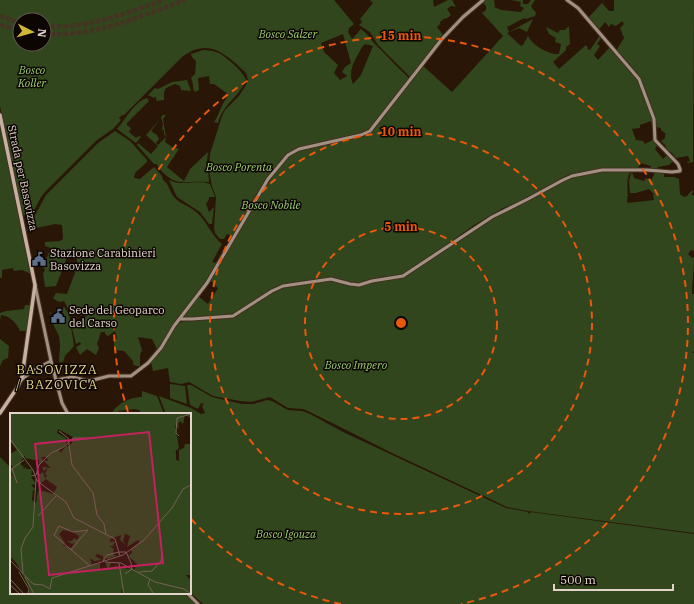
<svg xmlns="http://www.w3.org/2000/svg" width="694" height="604" font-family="'IBM Plex Serif',serif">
<rect width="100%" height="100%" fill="#2a1606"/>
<path fill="#31461c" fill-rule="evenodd" d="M0 0H334L354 24 349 28 348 32 352 39 361 29C370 36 372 42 380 49 390 59 399 69 409 78L376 122 370 129 365 133 296 149C270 162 247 211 233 236L227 234 224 239H220L215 233 214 228 216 197 212 186 209 171 210 154 222 116 225 110 239 96 246 85 248 80 246 73C226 54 209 37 182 57L123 116 122 115 119 118 121 120 113 129 97 140 46 191 41 197 32 214 26 216 23 214 22 211 0 106ZM20 20H44V44H20ZM343 34 351 63 345 67 342 72 347 76 340 80 334 73 338 65 324 52 321 43ZM365 44 373 46 361 75 353 84C347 70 356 59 362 47Z
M370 0H433L434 7 448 0H452L456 7 451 6 447 9 451 15 446 19 445 18 440 22V24L437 27 443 35 410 77 378 45 370 32 359 25 362 22 360 19 373 3Z
M485 0H494L495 6 493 9 495 7 501 10 521 12 524 8 520 6 521 2 511 0H523V4H528L531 0H535L531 6 532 8 536 13 535 16 526 19 524 18 507 27 509 32 533 19 527 32 519 28 507 33 521 46 523 45 528 36C532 45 549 55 559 54L561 44 555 42 556 38 549 34 546 27 558 33 560 30H565L569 26 570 44 566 47V50L553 62 559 69 586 45 588 48 587 49 590 50 600 35 602 37 597 44 600 46 594 55 598 60 610 47 638 79 653 116 654 126 652 127 651 121 640 125V128L632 129 636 140 643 141 645 144 654 139 657 146 655 149 663 159 667 155 673 161 669 165 658 167 657 170 650 169 651 166 640 163 638 169H599L568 175 518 202 503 208 474 225 407 273 399 276 372 279 359 284 346 283 329 278 283 285 234 315 196 318 182 317 198 296 208 304 218 288 210 280 265 184 289 155 296 151 365 136 371 132 422 65 452 92 503 36 482 13 486 10V6L482 2Z
M614 0H694L693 162 688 163 687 162 690 161 688 156 676 158 671 152 666 150V146L661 141 665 138V135L666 134 661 130V128L656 127 640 77H638L616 51 624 38 620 28 624 24 622 21 616 26 611 24 609 27 605 22 598 31 588 18 602 3 609 11H614Z
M203 50C209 50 214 51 219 53 226 57 244 72 246 80 239 97 223 104 218 123L214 122C218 117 219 111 222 106 224 101 227 99 228 94L214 84H210L209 76 198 78 199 90 195 92C192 89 194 83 191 78L195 74 196 61 192 57 191 54Z
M187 80 191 91 181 90 180 86 175 84 166 88 164 92V100L157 101 155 96 154 98 148 95 155 88 158 89 172 82Z
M147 98 149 101 127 123V125L131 128 129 132 136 138 139 136 141 137 136 143 117 129C126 119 134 102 147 98Z
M163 115H166L163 119 166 137 165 142 172 147 179 149 167 167 184 181 190 169 208 152 207 160 209 182C182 180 177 189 158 167L157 164H154L137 145 138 143 151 154 158 146 146 135 160 119 151 131 157 135 159 139 156 143 158 145 160 143V142H161L166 137 164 134V130H162L163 124 161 117Z
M0 121 33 275 22 270 14 271 13 268 2 270V278H0Z
M115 131 130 141 147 160V162L135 173 134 178 140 179 154 167 162 176 163 180C170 185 169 192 175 198 180 204 190 206 196 212 207 221 211 235 222 244L212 262 216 263 225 247 224 246 227 247 208 280 158 351 152 339 138 337 142 350 140 355V366H136L133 364V361L124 351 114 350V341L117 338 115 331 108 336 105 334V332H101L97 344 99 348 96 355 87 349 80 355 76 347 81 344 80 342 76 344 72 328 80 320 87 316 71 313 64 301C60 303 56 301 53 298L56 293 67 294 76 270 80 265 77 262V255L69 252 56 286 45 287 43 273 45 271 43 266 51 248 45 246V242L60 241 63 239 62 225 55 224 27 230 46 195 98 143Z
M602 172H630C625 181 629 191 627 201L628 203 654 200 653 195 654 194 649 189 636 193H630L629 181 631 173 633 174 634 178 644 181 646 178 651 180 654 175V172L664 173V177H674L679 179 680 194 684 197 687 196 692 190 693 192 691 194 694 196V251L691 250 688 254 692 258 694 257C694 270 692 281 692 294H694V351L692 353H694V533L528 511 507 507 392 453 308 411 303 409 288 408 270 397 251 402 240 401 213 396 189 382 181 384 170 382 168 368 153 371 151 362 159 353 178 323C189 320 208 317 218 320L220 318 233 317 275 291 283 287 331 280 351 286H360L372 282 404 277 478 227 501 213 569 178 588 173Z
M169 180C182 187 196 179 210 184L215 197H209V199L206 204 209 212 214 207 212 224H209L200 212 177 197Z
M25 305H31L28 331H20C16 323 11 316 1 315L0 321V313L6 311 24 309Z
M64 307 69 314 74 346 65 356 63 362H59L60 345 59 336 54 326 52 314H50L49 312C55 314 55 319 55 324L60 323 59 316 57 315 55 317 54 314Z
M0 339 9 346 8 358 3 360 0 366Z
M170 384 185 386 187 404 170 398Z
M187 385H191L212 397 242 404H253L267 400 272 401 288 410 302 411 310 414 343 432 506 508 528 512 529 514 531 512 694 534V604H203L190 592V448L191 446 190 414H166L159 396 191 408 201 414 205 413 202 406 204 404 201 403 198 409 190 405Z
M142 391 157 396 164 414H142L139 410 134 409 118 411 119 414H112C116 403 132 397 142 397Z
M0 457 9 466 11 465V593H185L197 604H0Z"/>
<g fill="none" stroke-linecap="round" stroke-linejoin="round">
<path stroke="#463223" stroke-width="4.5" stroke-dasharray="4.5 2" stroke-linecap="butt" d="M0 16 20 23
M0 25 20 30
M44 26C87 29 124 14 164 0
M44 34C94 37 139 17 185 0"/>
<defs>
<path id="secondary" d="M35 285 51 361 62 403 68 414
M180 319H192L233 316 272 291 283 286 331 279 350 284 359 285 372 281 403 276 492 217 528 199 563 180 572 176 602 170H647L672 172 680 171V169L678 164 655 140 654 119 639 79 578 8 567 0
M21 380 31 372 51 361
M56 380 72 377 89 381 109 376H131L148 363 161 348 174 326 207 283 268 179 288 155 299 149 361 135 370 131 442 39 463 17 483 0
M187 593 198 604"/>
<path id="primary" d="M0 115 35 285 22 377 17 388 0 413"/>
</defs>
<use href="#secondary" stroke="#443121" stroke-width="5"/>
<use href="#primary" stroke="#443121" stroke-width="5.5"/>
<use href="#secondary" stroke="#a29083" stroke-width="3"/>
<use href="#primary" stroke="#c8b0a1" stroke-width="3.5"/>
</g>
<g fill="none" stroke="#e8590c" stroke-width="2" stroke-dasharray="7 5">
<circle cx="401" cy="323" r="96"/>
<circle cx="401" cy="323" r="191"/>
<path d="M341 604A287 287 0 0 1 191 519M128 412A287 287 0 1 1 461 604"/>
</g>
<defs>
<symbol id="civic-bare" viewBox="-9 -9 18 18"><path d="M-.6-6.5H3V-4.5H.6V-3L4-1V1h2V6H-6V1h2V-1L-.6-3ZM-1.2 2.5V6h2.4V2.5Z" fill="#5c6f8a" stroke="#0c0502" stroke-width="2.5" paint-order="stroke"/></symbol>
</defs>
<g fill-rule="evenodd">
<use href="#civic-bare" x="29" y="249" width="20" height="20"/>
<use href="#civic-bare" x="48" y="306" width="20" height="20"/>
</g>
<g text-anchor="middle" stroke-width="3" stroke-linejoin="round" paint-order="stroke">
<g font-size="11" font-style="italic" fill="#9ed16e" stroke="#0c0502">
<text x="288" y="38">Bosco Salzer</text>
<text x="32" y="74">Bosco<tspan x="32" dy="13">Koller</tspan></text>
<text x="239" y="171">Bosco Porenta</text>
<text x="271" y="209">Bosco Nobile</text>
<text x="356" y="369">Bosco Impero</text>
<text x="286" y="538">Bosco Igouza</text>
</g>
<g font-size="11" fill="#e2d4ca" stroke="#0c0502">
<text transform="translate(23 178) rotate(78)" y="4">Strada per Basovizza</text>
</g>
<g font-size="11" fill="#e2d4ca" stroke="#0c0502" text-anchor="start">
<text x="50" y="257">Stazione Carabinieri<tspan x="50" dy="13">Basovizza</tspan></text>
<text x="69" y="314">Sede del Geoparco<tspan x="69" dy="13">del Carso</tspan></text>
</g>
<g font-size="13" letter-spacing="1" fill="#e3d486" stroke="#0c0502">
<text x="57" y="374">BASOVIZZA<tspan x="57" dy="15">/ BAZOVICA</tspan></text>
</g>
</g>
<g transform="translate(10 413)">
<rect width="181" height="181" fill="#2a1606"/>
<path d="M0 0H181V5L175 2 173 11 170 8 168 11 169 16 165 12 169 35 163 40 166 38V47L169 48V37L174 35 175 31H181V162H176L181 168V181H113L112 176 111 181H19L20 176 7 151 0 143V60L4 64 0 58 3 54 0 51V41L7 37 0 28ZM48 16 63 24 62 30 58 34 56 32 51 40 49 37 56 31V25L47 20ZM15 42V45L24 47 29 46V51L33 48 31 44H37L38 48H34L41 55 33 54V58L38 55 35 61 37 63 35 65 33 59 30 61 27 59 29 63 26 66 30 63V71L36 66 47 74 43 81 30 77 32 80H30L29 78H28L26 90 22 87 23 77H26L21 72 26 71 21 64 22 56H16V54L13 56 15 50 13 54 10 50ZM53 117 63 119 69 123 67 127 64 125 62 128H57L62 131 65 130 61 135 53 132 55 130 49 121ZM115 121 120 123 117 134 128 127 130 129 121 136 122 140 118 143 127 151 124 157 106 153 99 155 101 150H96L97 157 94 154 93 157 90 156V150L79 153 82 152 80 145 84 148 92 147 85 143 87 141 93 143V149L95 148V143L97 146 106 143 103 141 104 136 99 133H103L105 128 100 129V126L111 122 110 127 116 132 113 128Z" fill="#31461c" fill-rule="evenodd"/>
<path fill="none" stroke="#746254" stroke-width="1" d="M49 18 58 25 62 52 83 80 87 102 94 111 96 121M169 23 166 20 167 5 181 1M0 26 23 57 27 68 56 89 64 105 105 126 110 143M59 29 63 25H77M2 55 7 70M0 57 14 47M21 63 26 62 29 52 41 40 52 35 58 30M28 103 46 83M78 117 63 119 49 113 44 122 80 153M69 127 78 117M61 137 69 127M109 139H116L121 150 122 156 115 161M0 147 23 171 33 172 40 176 42 165 113 142 134 127 162 95 173 76 181 72M93 148 97 142 109 139M95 149 111 150 145 169 174 176 181 181M109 150 114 181M9 159 19 176 18 181M129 159 142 158 151 148 152 139M13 160 11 136 15 125 23 114 26 66M15 164 24 181M0 166 14 181M140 166 138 172 144 181M0 172 10 181"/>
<path fill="#c42161" fill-opacity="0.15" stroke="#c42161" stroke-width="2" d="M139 19 153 150 39 162 25 31Z"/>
<rect width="181" height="181" fill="none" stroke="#e2d4ca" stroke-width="2"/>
</g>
<circle cx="401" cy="323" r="6" fill="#e8590c" stroke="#0c0502" stroke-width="2"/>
<g font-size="12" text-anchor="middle" font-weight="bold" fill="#e8590c" stroke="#0c0502" stroke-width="3" stroke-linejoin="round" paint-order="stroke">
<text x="401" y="40">15 min</text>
<text x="401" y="136">10 min</text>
<text x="401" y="231">5 min</text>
</g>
<g transform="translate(32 32) rotate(96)"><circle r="19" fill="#0c0502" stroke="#625852"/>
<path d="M0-3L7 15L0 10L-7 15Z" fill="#cfb837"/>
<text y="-6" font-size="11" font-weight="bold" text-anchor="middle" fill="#e2d4ca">N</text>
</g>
<path d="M554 584v6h119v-6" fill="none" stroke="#e2d4ca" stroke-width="2"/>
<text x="560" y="584" font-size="12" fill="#e2d4ca" stroke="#0c0502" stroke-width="3" paint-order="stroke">500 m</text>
</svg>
